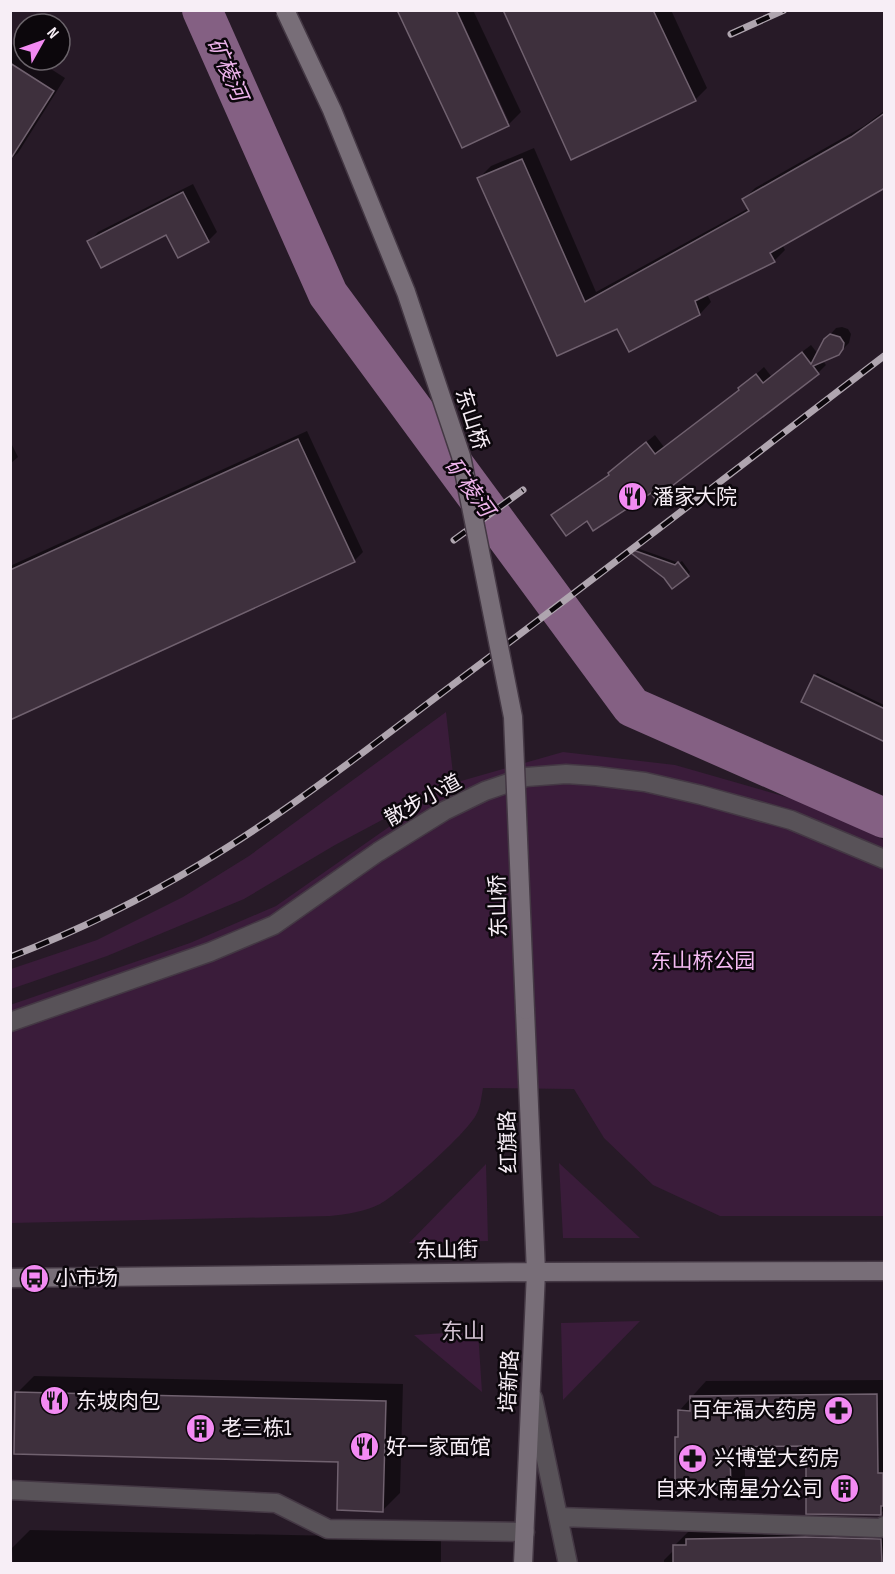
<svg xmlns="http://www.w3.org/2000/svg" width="895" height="1574" font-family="'Sofia Sans Condensed','Noto Sans SC',sans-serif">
<rect width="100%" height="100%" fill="#271a27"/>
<path fill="#3a1c3a" d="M446 712 454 783 563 752 675 765 807 803 884 840V1216H720L653 1185 604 1138 574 1089 483 1088C481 1098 481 1106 476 1115 466 1134 400 1193 380 1204 364 1212 347 1214 330 1216L11 1223 10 1005 190 943 276 906 426 801 397 812 335 845 244 899 107 956 11 989V969L97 940 183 897 249 856Z
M559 1163 640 1238H563Z
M486 1164 488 1241 409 1243Z
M640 1321 563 1400 561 1323Z
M478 1331 482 1392 414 1335Z"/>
<path fill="#0007" d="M457 10H473L521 112 508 125 463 146 506 122H509Z
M504 10H671L707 88 695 100Z
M10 43 24 51V60H37L65 78 18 153 10 160Z
M884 111V185L782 244 785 250 774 261 707 294 711 302 700 314 618 327 558 354 479 178 491 166 534 148 596 292 749 208 744 199 755 188 864 126Z
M193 184 217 232 208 241 167 233 89 242 98 232Z
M842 327 848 329 851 334 849 343 841 351 822 360 826 365 818 373 651 491 587 519 553 515 561 507 610 474 618 465 655 435 664 447 740 389 764 367 771 376 811 345 818 354 828 337 836 328Z
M307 431 363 552 354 561 10 718V566Z
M10 441 18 457 10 464Z
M637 548 679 563 682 561 690 572 688 575 634 551Z
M817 673 884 705V740L815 676Z
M34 1376 403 1384 400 1493 383 1510 339 1460 17 1393Z
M884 1380V1510L880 1514 808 1445H745V1477L730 1492 676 1438 680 1434 679 1411 706 1381Z
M884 1522V1564H664V1560L674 1550V1546L692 1528Z
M30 1530 441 1538V1564H13L12 1548Z"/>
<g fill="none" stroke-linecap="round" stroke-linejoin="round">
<path stroke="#846083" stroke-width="40" d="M202 10 328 294 632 707 884 818"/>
</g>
<path fill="#3e303d" stroke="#70616f" stroke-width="1.5" d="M397 10H456L509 126 462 148Z
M503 10H653L696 101 571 160Z
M10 63 54 91 10 160Z
M885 113V188L770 253 775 262 695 301 700 315 629 352 617 329 557 356 477 178 522 159 585 302 749 211 742 199 851 137Z
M183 192 209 242 178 258 166 235 101 268 87 241Z
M830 334 840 337 844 343 843 349 839 355 813 366 819 374 655 499 651 493 593 531 587 521 566 536 551 515 609 475 608 473 625 459 646 442 655 454 739 390 738 388 756 374 763 383 802 352 811 364 824 339Z
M298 439 355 562 10 720V570Z
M633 550 675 565 678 562 689 576 672 589 664 578 631 553Z
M814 675 885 709V742L801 702Z
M15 1392 386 1401 383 1512 337 1510 338 1462 14 1454Z
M877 1394 878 1473H883V1506H881V1515L806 1514V1446L730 1447 731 1493 675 1494V1437H678V1410L690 1411V1396Z
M805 1537 881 1539 882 1563H673V1545H686V1539Z"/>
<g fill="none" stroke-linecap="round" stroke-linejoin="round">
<defs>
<path id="pedestrian" d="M10 1022 210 952 274 925 378 852 444 811 485 791 526 777 566 774 596 776 645 782 701 795 791 820 884 859"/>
<path id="minor" d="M533 1398 568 1564
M10 1490 276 1503 328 1529 525 1532
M559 1517 880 1528 884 1526"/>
<path id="secondary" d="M10 1278 536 1272 884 1271
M523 1564 536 1272 525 1010"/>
</defs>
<use href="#pedestrian" stroke="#443844" stroke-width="21"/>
<use href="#minor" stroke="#443844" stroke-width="21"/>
<use href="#secondary" stroke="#443844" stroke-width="21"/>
<use href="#pedestrian" stroke="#585258" stroke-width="18"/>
<use href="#minor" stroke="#585258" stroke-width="18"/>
<use href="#secondary" stroke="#786e78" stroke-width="18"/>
<defs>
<path id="rail" d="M731 34 784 10
M454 540 523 490
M10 957C77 931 141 900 202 863 292 809 375 743 459 680 602 573 743 464 884 356"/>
</defs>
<use href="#rail" stroke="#afa5af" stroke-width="7"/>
<use href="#rail" stroke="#0c070c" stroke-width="4.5" stroke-dasharray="14" stroke-linecap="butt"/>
<defs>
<path id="secondary-bridge" d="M285 10 332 110 406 292 461 456 513 717 525 1010"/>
</defs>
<use href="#secondary-bridge" stroke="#443844" stroke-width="21" stroke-linecap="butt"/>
<use href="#secondary-bridge" stroke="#786e78" stroke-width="18"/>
</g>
<defs>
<symbol id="restaurant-disc" viewBox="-11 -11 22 22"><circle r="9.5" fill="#f28af2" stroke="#0c070c"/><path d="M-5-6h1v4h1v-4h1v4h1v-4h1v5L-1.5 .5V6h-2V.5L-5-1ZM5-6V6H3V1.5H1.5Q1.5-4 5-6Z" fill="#111"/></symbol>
<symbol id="bus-disc" viewBox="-11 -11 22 22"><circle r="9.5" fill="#f28af2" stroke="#0c070c"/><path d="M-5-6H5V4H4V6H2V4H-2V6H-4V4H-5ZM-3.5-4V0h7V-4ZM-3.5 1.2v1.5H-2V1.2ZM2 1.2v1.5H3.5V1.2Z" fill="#111"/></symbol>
<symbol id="pharmacy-disc" viewBox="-11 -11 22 22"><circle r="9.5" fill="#f28af2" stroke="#0c070c"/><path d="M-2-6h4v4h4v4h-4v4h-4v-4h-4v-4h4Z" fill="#111"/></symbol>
<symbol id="building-disc" viewBox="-11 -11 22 22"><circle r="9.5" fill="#f28af2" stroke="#0c070c"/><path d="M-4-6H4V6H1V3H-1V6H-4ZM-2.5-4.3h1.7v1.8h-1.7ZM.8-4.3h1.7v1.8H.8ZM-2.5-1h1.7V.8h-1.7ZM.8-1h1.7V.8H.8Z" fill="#111"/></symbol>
</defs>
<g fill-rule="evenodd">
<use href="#restaurant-disc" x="616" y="480" width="33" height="33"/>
<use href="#bus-disc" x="18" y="1262" width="33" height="33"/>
<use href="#restaurant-disc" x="38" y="1384" width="33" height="33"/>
<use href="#pharmacy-disc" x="822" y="1394" width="33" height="33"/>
<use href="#building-disc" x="184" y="1412" width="33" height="33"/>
<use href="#restaurant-disc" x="348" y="1430" width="33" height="33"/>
<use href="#pharmacy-disc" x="676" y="1442" width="33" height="33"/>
<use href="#building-disc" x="828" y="1472" width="33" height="33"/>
</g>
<g text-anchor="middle" stroke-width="5" stroke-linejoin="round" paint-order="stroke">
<g font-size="21" fill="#f7eef6" stroke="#0c070c">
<text transform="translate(472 419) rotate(72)" y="7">东山桥</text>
<text transform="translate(423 800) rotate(-29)" y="7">散步小道</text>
<text transform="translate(498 906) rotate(-92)" y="7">东山桥</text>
<text transform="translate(508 1142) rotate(-92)" y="7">红旗路</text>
<text transform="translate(447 1250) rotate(-1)" y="7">东山街</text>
<text transform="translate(509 1381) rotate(-87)" y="7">培新路</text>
</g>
<g font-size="21" fill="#f7eef6" stroke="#0c070c" text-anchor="start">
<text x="653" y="504">潘家大院</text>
<text x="55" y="1285">小市场</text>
<text x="76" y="1408">东坡肉包</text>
<text x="817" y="1417" text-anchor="end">百年福大药房</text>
<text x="221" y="1435">老三栋1</text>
<text x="386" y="1454">好一家面馆</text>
<text x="714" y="1465">兴博堂大药房</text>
<text x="823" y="1496" text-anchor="end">自来水南星分公司</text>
</g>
<g font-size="21" fill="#f5bbf3" stroke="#0c070c">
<text x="703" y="968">东山桥公园</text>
</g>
<g font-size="22" font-style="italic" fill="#edb3eb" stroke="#0c070c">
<text transform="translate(228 69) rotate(66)" y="8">矿棱河</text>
<text transform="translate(470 487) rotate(54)" y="8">矿棱河</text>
</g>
<g font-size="22" fill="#d3c2d2" stroke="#0c070c">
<text x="463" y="1339">东山</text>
</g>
</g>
<rect width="895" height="1574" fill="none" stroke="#f7eef6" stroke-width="24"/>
<g transform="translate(42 42) rotate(50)"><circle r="28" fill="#0c070c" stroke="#6a636a" stroke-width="1.5"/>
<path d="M0-4.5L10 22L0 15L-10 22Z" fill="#f28af2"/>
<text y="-9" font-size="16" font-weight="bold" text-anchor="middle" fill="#f7eef6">N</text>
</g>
</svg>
